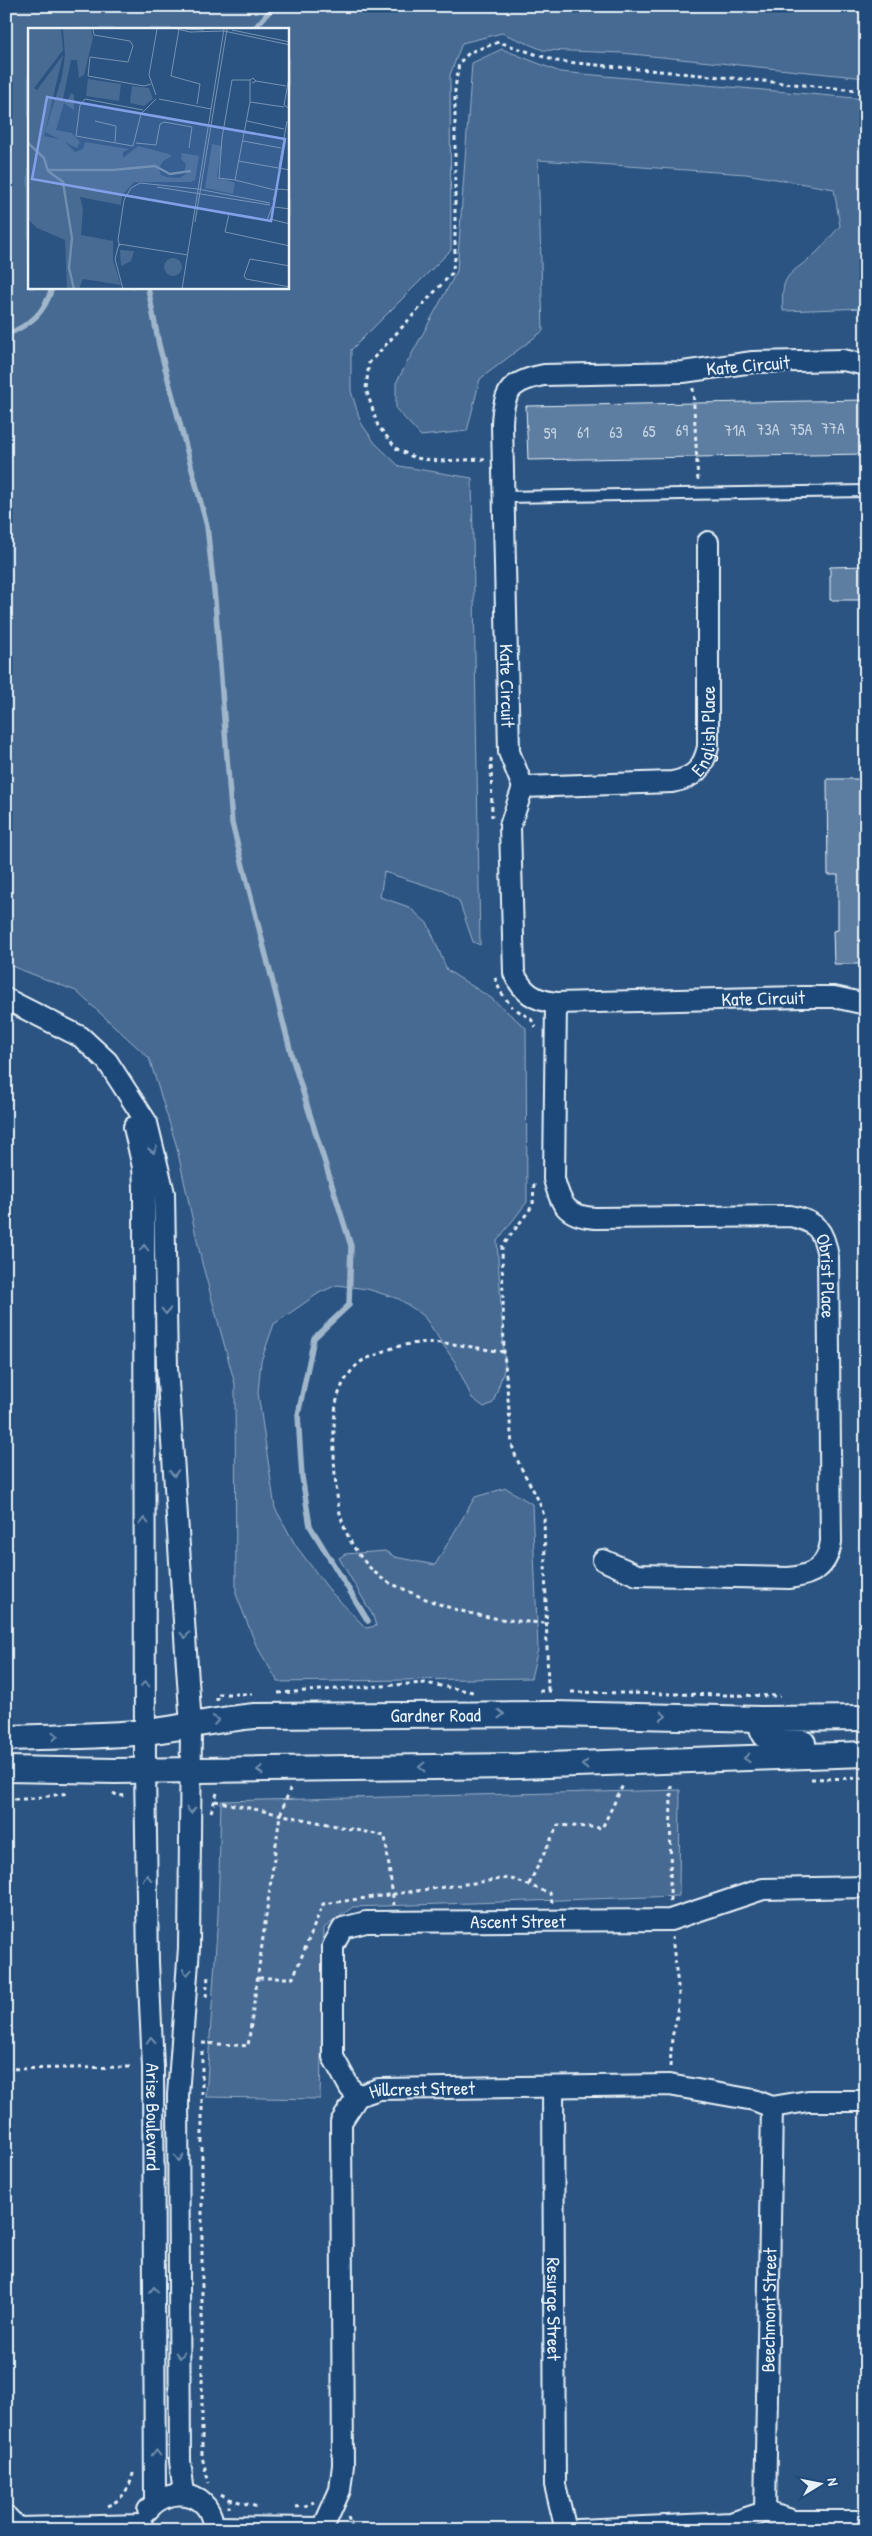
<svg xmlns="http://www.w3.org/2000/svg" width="872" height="2536" font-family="'Patrick Hand',sans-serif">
<rect width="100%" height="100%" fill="#2b5482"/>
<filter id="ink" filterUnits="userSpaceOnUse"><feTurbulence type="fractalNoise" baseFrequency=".02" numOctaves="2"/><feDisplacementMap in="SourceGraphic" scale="10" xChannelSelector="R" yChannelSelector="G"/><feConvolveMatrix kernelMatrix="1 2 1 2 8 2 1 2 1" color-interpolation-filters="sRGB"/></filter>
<g filter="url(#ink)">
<path fill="#476b93" stroke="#98aec6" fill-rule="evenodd" d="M6 6H866V78L622 53 543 50 502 33 462 43 450 75 451 250 351 350V391L361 423 375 443 399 466 472 478 480 945 473 942 459 901 444 891 384 872 380 897 409 907 428 924 447 970 491 998 526 1028 527 1202 497 1241 505 1367 493 1403 484 1407 472 1398 455 1362 423 1315 399 1299 367 1289 337 1285 319 1293 274 1324 261 1361 258 1393 275 1508 296 1546 331 1592 366 1628 376 1626 373 1616 339 1558 345 1554 385 1551 395 1557 435 1565 475 1497 506 1488 532 1504 538 1649 531 1678 278 1682 256 1645 236 1594 235 1384 202 1263 176 1144 149 1058 76 991 6 964ZM29 29H288V288H29Z
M502 49 560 72 866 99V308L783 311C780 272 790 276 816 253 824 245 832 235 840 226L834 189 746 174 538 160 543 331 480 379 467 431 421 436 396 409V383L457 271 472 63Z
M680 1790 679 1896 353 1907 324 1928 320 2099 206 2097 218 1914 221 1801Z"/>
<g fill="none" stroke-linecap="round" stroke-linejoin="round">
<path stroke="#a0b6cb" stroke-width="5.5" d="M254 29 274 6
M148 288 159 345 207 526 215 600 232 823 292 1057 351 1246 349 1305 314 1338 298 1415 302 1477 310 1526 368 1621
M6 335C31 324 44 314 52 288"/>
</g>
<path fill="#5d7da1" stroke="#e8f1f8" d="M866 400V454L528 460 526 406Z
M866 566V600H830V567Z
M827 779H866V964H834L833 931 838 930V875H828Z"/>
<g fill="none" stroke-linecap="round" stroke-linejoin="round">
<defs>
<path id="service" d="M504 497 866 491"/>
<g id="minor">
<path id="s1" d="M866 365 843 360 753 362 683 372 544 375C511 381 503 391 502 424L509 752 523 787 510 826 514 973C523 993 534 1000 556 1003L802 997H834L866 1004"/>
<path id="s2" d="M523 787 672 782C694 778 703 769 708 747V542"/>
<path d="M6 999 81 1037 107 1061 147 1123 164 1193 167 1367 191 1726 189 1948 178 2095 180 2461 184 2494"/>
<path id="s3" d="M556 1003 554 1179C561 1205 566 1216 595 1218L790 1216C817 1221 824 1231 828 1257L831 1542C827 1567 814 1575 789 1578L637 1575 603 1560"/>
<path id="s4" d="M134 1127 143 1167 144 1187 145 1770 148 1962 153 2067 155 2501"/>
<path id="s5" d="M553 2087 555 2485 566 2530"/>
<path id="s6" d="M358 2096 350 2088 333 2057V1946L343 1928 366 1922 670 1920 763 1889 866 1887"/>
<path d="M148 2510C170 2483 214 2492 213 2530"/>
<path id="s7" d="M765 2512 772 2107"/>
<path d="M6 2516 18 2528 142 2525"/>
<path d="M213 2527 323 2528 325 2530"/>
<path id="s8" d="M323 2528 340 2490 343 2465 341 2122 358 2096 379 2089 669 2085 754 2100 772 2107 808 2101H866"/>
<path d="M578 2530 731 2523 765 2512 795 2521H866"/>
</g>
<g id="tertiary">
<path d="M761 1719C761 1746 782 1742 803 1743"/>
<path id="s9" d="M6 1738C52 1736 99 1737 145 1732 182 1728 218 1719 255 1716L554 1714 761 1719 866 1718"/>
<path d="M6 1769 115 1771 519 1766 866 1754"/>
</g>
</defs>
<use href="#service" stroke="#e8f1f8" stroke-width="14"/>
<use href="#minor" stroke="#e8f1f8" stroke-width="24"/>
<use href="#tertiary" stroke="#e8f1f8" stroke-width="28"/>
<path stroke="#e8f1f8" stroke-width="3" stroke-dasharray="4 4" stroke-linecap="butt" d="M693 388 698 482
M485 459 440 461 415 458 397 449 378 426 366 389 369 363 452 273 455 258V89L459 63 470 52 499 42 556 61 866 91
M491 758 492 817
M495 978 500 991 512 1007
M517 1010 531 1019 536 1027
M534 1184 533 1205 502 1247 504 1352 512 1445C519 1471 537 1490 544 1516L548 1691
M504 1352C458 1346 423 1333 378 1354 372 1357 363 1359 358 1364 348 1373 340 1387 337 1400 331 1424 334 1492 341 1517 347 1540 361 1561 379 1576 387 1583 397 1586 406 1590 450 1612 496 1621 545 1623
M539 1691H553
M571 1692 780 1696
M278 1693 425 1683 473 1692
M217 1701V1694H252
M811 1779 866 1778
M113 1793 119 1796 128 1795
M6 1799H27L69 1793
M215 1801 385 1836 394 1905
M211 1812 218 1790
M529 1884 558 1825 602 1828 623 1785
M670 1901 671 1782
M259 1978H293L323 1904 509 1878 550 1893 552 1903
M206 1997 208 1976
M202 2043 248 2046 280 1815 290 1789
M202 2051V2457L209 2483
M670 2067 672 2037 676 2022 679 1994 672 1937
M6 2069 131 2067
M221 2494 229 2499V2508
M229 2499 258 2507
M107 2506C124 2500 131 2485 134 2469
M296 2507 305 2506 314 2502
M348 2517 353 2530"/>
<use href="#service" stroke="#1f4a7a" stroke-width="10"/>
<use href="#minor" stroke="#1f4a7a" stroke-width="20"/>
<use href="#tertiary" stroke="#1f4a7a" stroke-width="24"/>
</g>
<defs><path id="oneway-chevron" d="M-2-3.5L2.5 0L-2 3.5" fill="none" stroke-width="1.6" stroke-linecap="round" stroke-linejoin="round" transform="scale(1.25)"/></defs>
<g stroke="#6f8dac">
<use href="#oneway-chevron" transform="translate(153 1150) rotate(76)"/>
<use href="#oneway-chevron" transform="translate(144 1248) rotate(-90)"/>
<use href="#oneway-chevron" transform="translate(166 1311) rotate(89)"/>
<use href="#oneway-chevron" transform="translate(174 1473) rotate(86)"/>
<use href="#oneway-chevron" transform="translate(144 1521) rotate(-90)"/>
<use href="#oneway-chevron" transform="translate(185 1635) rotate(86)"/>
<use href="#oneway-chevron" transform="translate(145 1684) rotate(-90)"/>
<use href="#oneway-chevron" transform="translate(501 1714)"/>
<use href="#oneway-chevron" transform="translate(663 1716) rotate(1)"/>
<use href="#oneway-chevron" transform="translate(216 1720) rotate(-9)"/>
<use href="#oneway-chevron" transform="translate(55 1736) rotate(-2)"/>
<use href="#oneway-chevron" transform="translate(747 1758) rotate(177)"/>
<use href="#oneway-chevron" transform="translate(585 1765) rotate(179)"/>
<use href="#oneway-chevron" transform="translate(422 1767) rotate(179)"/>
<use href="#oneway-chevron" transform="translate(260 1770) rotate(180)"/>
<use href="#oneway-chevron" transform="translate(191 1810) rotate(91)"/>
<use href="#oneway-chevron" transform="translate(147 1878) rotate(-91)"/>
<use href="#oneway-chevron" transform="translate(187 1972) rotate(94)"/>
<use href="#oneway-chevron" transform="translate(151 2040) rotate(-93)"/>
<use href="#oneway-chevron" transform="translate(179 2158) rotate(90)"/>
<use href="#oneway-chevron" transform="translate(154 2290) rotate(-91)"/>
<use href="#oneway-chevron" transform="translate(180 2355) rotate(90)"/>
<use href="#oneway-chevron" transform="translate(156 2453) rotate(-90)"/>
</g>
</g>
<g text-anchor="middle" stroke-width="5" stroke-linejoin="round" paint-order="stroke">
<g font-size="16" fill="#c5d4e2">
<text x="833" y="434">77A</text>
<text x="768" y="435">73A</text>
<text x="801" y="435">75A</text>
<text x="682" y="436">69</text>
<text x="735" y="436">71A</text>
<text x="649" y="437">65</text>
<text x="583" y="438">61</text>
<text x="616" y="438">63</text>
<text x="550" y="439">59</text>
</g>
<g font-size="19" fill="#e8f1f8" stroke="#1f4a7a">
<text transform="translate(748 365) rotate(-5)" y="7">Kate Circuit</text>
<text dy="7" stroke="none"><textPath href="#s1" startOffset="658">Kate Circuit</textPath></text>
<text dy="7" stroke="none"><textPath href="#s2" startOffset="219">English Place</textPath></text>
<text dy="7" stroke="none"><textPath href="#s1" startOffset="1212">Kate Circuit</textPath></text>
<text dy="7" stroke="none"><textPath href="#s3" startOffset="514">Obrist Place</textPath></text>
<text dy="7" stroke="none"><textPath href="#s9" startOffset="431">Gardner Road</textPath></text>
<text dy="7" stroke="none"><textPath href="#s6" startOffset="354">Ascent Street</textPath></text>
<text dy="7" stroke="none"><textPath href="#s8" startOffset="506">Hillcrest Street</textPath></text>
<text dy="7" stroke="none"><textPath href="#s4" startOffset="991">Arise Boulevard</textPath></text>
<text dy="7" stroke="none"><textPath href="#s5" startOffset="222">Resurge Street</textPath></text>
<text dy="7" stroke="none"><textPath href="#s7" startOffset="202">Beechmont Street</textPath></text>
</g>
</g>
<g transform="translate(28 28)">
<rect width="261" height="261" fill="#2b5482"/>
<path d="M0 1H33L35 22 6 60 9 62 35 27 16 108 35 112 47 124 55 121 57 114 101 121 95 124V130L110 118 141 126 144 128 135 133 131 140 133 147 139 149 151 150 163 143 156 145 158 136 153 131 154 125 171 128 167 152 163 154H106L94 167 93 177 52 169 55 181 53 207 85 213V232L93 257 55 251 51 261H39L37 212 9 200 0 191ZM35 1H63L65 10 56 47 51 50 49 32H43L35 71 40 72 43 65 46 67V82L36 75 28 102 44 105 52 114 49 120 17 104 34 49 37 27ZM60 51 93 56 91 73 58 68ZM104 58 121 60 125 71 116 78 102 75ZM184 116 194 118 189 149 207 155 205 166 177 160ZM92 222 106 223 103 233 93 238ZM136 239a9 9 0 1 1 18 0a9 9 0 1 1-18 0Z" fill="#476b93"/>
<path fill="none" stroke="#708ead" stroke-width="2.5" d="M0 115 16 130 20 143 35 154 44 210 41 240 46 261M20 142H85L127 138 142 146 163 143"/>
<path fill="none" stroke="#7793b1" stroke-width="1" d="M65 1 66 7 102 13 105 18 100 34 62 29 60 48 116 58 123 56M149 1 162 4 196 3 262 17M151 1 143 48 172 56 169 76M157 1 176 2M204 2 262 14M262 44 256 77 262 81M228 53 258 58M224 55 228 53 225 50 222 52V74L207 152 247 162M128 67 121 47 129 1M131 71 183 81M222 74 256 79M115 82 57 71 52 77 48 108 105 118 113 86 128 71M67 93 88 98 87 114M219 93 256 101M215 113 253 120M108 115 128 117 132 96 136 94 164 99 161 120M210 133 262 142M251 139 259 93M207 152 191 150 194 110 204 52H222M129 159 242 177M245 172 249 161 262 162M244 179 239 192 201 186 197 204 262 218M247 179 262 181M242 191 262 196M167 194 199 1M91 216 160 227M91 216 87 231 95 261M92 218 90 212 96 172 103 160 112 155 170 161 242 175M262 238 222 231 216 248 218 251 262 259M154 261 196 1"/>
<path fill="#82a0e8" fill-opacity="0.15" stroke="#82a0e8" stroke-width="2.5" d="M19 69 257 111 243 193 4 151Z"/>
<rect width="261" height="261" fill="none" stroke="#e8f1f8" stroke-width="2.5"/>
</g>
<rect width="872" height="2536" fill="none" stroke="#1f4a7a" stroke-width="25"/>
<rect x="12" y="12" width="847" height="2511" fill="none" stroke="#e8f1f8" stroke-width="2" filter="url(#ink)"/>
<g transform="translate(820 2484) rotate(80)" stroke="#1f4a7a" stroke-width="4" paint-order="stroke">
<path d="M0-4L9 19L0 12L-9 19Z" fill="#e8f1f8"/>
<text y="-8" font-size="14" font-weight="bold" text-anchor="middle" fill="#e8f1f8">N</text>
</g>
</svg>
